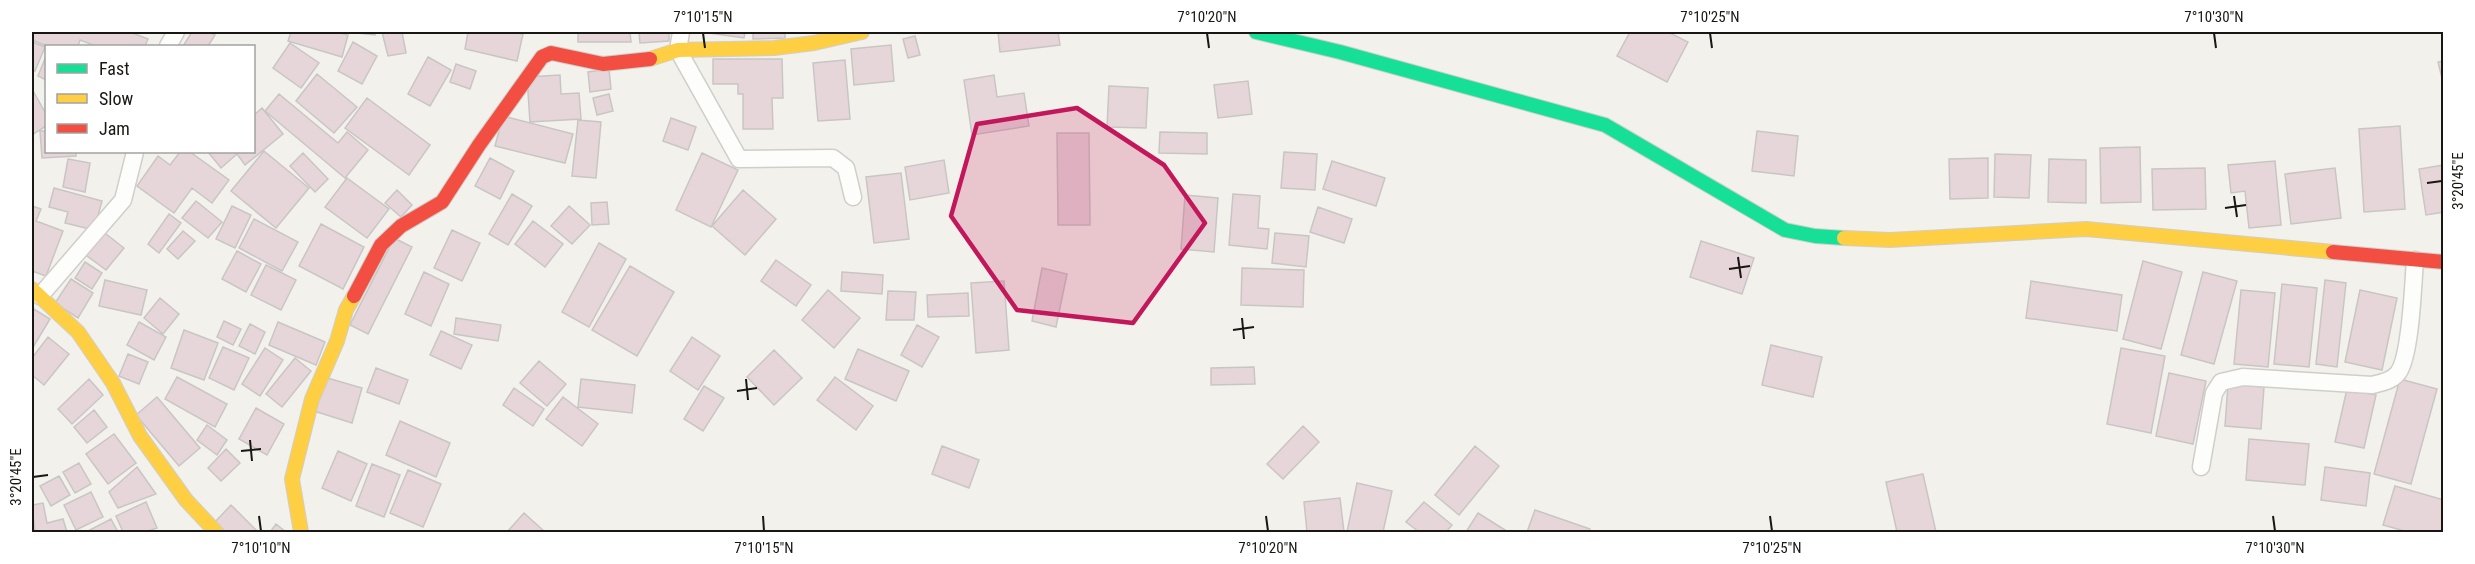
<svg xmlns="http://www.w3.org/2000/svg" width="2475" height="564" font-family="'Roboto Condensed',sans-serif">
<rect width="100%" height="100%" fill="#f3f1ec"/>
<path fill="#e7d6d9" stroke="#c8c6c4" stroke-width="1.5" d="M32 32H130L148 39 145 46H96L80 40 78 46H47L32 40Z
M192 32H209L215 35 208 46H183Z
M291 32H336L348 35 342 57 288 41Z
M348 32H375V35Z
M382 32H402L406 53 388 56Z
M468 32H510L523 34 517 61 465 49Z
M578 32H630L631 42H578Z
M639 32H669V41L640 43Z
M702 32H745L744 38Z
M753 32H785V38L753 39Z
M998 32H1058L1060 45 1000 52Z
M1630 32H1668L1688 42 1667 82 1617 56Z
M915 36 920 55 908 58 903 39Z
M32 42 45 47 35 71 32 69Z
M353 42 377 56 362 84 338 71Z
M290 43 319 63 301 88 273 68Z
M891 45 894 81 854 85 851 49Z
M46 56V80L38 76Z
M428 57 451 70 430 106 408 94Z
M713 59H782L783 98H772L773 129H743V94H738V84H713Z
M845 60 850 119 818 121 813 63Z
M2444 61V86L2438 62Z
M456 64 476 71 470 89 450 82Z
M609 69 611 89 590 92 588 72Z
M317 74 357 107 334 133 296 101Z
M560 75 561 94 579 93 581 119 530 122 527 77Z
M994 75 997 97 1024 93 1029 126 972 135 964 80Z
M1248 81 1252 114 1218 118 1214 85Z
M1109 86 1148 88 1146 128 1107 127Z
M32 89 46 114V126L32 135Z
M279 94 338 143 347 132 368 150 345 178 265 111Z
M609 94 613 111 597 115 593 98Z
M367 98 430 145 409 175 345 128Z
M262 108 283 134 245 165 237 154 221 168 208 152H254V115Z
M503 116 573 134 565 163 495 146Z
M671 118 696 127 688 150 663 141Z
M578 120 601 122 596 178 572 176Z
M2400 126 2405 209 2364 212 2359 129Z
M40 131H46V152H76V156L42 158Z
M1757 131 1798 136 1794 176 1752 171Z
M1160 132 1207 133V154L1159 153Z
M1057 133H1089L1090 225H1058Z
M2140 147 2141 202 2101 203 2100 148Z
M264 151 309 188 276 228 231 191Z
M180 152H190L229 180 212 203 192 188 174 213 137 186 158 156 170 165Z
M1284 152 1317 154 1315 190 1281 188Z
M303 153 328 179 315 192 290 166Z
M702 153 738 170 711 227 676 210Z
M1995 154 2031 155 2029 198 1994 197Z
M490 158 514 171 500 199 475 186Z
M1988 158V198L1950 199 1949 159Z
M68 159 90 163 85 192 63 187Z
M2049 159 2086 160V203L2048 202Z
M944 160 949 193 910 200 905 167Z
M1332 161 1385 178 1376 206 1323 189Z
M2275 161 2281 225 2249 228 2245 191 2231 193 2228 165Z
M2444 165V212L2426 215 2419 169Z
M2205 168 2206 209 2153 210 2152 169Z
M2335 168 2341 218 2291 224 2285 174Z
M901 173 909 239 874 243 866 177Z
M347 178 389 209 367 238 325 207Z
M54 188 102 201 94 230 65 223 68 212 49 207Z
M397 190 412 205 401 217 385 203Z
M743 190 776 219 745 255 712 226Z
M512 194 532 206 508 245 489 234Z
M1233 194 1260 196 1258 228 1269 229 1267 249 1229 245Z
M1185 195 1218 198 1214 252 1181 249Z
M196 201 222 222 208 238 182 218Z
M607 202 609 224 592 225 591 203Z
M32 206 41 209 36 221 63 231 46 276 32 271Z
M232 206 251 215 235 248 216 239Z
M569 206 590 225 572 244 551 226Z
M1318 207 1352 219 1344 243 1310 232Z
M169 214 181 223 159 253 148 244Z
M254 219 298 242 282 271 239 248Z
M533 221 563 244 545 267 515 244Z
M321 224 364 247 343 289 299 266Z
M101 230 124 248 106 270 83 253Z
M452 230 480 243 462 281 434 268Z
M183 231 195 241 178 259 167 249Z
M1275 233 1309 236 1306 267 1272 263Z
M394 238 412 247 368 334 350 325Z
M1701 241 1754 258 1742 294 1690 277Z
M599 243 626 259 589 327 562 312Z
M237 251 261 264 246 292 222 279Z
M776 260 811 285 796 306 761 281Z
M2143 261 2182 272 2161 349 2123 339Z
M85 262 102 273 92 289 75 278Z
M266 265 296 280 281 310 251 295Z
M630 266 674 292 637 356 592 330Z
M1042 268 1067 274 1056 327 1032 321Z
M1242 268 1304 270 1303 307 1241 305Z
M424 272 449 284 431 326 405 314Z
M842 272 883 275 882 294 841 291Z
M2203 272 2237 281 2214 364 2181 355Z
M71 279 93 293 78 318 55 303Z
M105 280 147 290 141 315 99 306Z
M2325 280 2346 283 2337 367 2316 364Z
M1004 281 1009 350 976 353 971 283Z
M2031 281 2122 295 2117 331 2026 318Z
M2282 284 2317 288 2309 367 2274 364Z
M828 290 860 318 834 348 802 320Z
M2241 290 2275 293 2268 367 2234 364Z
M2360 290 2397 298 2382 370 2345 362Z
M888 291 916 292 914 320H886Z
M968 293 969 316 928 317 927 295Z
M160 298 179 314 163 334 144 318Z
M32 308 50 319 32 349Z
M456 318 501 325 498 341 454 334Z
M224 321 241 329 233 345 217 337Z
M139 322 166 337 154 360 127 345Z
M278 322 325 342 316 365 269 345Z
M250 324 265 332 255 354 239 346Z
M917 325 939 337 922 367 901 355Z
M184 330 218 343 204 380 171 368Z
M441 331 472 345 461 369 430 355Z
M48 337 69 354 44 385 32 375V358Z
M692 337 720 356 698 390 670 371Z
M1771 345 1822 357 1813 397 1762 385Z
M223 347 249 358 234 390 209 378Z
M265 348 283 360 260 396 242 384Z
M2121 348 2165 356 2151 433 2107 424Z
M858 349 909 371 896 401 845 379Z
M774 350 802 378 774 405 747 377Z
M128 354 148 362 139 384 119 376Z
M295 358 311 371 282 407 266 394Z
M539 361 566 384 547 406 520 383Z
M1254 367 1255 384 1211 385V368Z
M376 368 408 380 399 404 367 392Z
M2169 373 2206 381 2193 444 2156 436Z
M177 377 227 404 215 427 165 399Z
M324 377 362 388 352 423 314 411Z
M835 377 873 406 856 430 817 400Z
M89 379 103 395 72 424 58 409Z
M581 379 635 385 632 413 578 407Z
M2400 379 2437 389 2411 484 2374 474Z
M2228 384 2264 387 2261 429 2225 426Z
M704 386 724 398 703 431 684 419Z
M514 388 544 409 533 426 503 405Z
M2347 389 2376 395 2364 448 2335 442Z
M157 397 200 448 179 466 136 415Z
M563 397 598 424 582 446 546 419Z
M256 408 284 424 267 455 239 439Z
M94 410 107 427 87 443 74 427Z
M400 421 450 443 436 477 386 455Z
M207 425 227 440 217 455 197 440Z
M1303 426 1319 442 1283 479 1267 464Z
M114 434 136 463 108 484 86 454Z
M2249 439 2309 444 2305 485 2246 480Z
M942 446 979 460 969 488 932 474Z
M1475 446 1499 466 1459 515 1435 495Z
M226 449 240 463 221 481 208 468Z
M338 451 367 464 351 501 322 488Z
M79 463 91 484 75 493 63 472Z
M372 464 400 475 384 517 356 506Z
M137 467 156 494 118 508 109 492Z
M2325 467 2370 473 2366 506 2321 500Z
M408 470 441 484 423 527 390 513Z
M1923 474 1936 532H1897L1886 482Z
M59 476 70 495 51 506 40 486Z
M1357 483 1392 491 1383 532H1347Z
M2395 486 2444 500 2442 532H2408L2383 525Z
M91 492 103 517 76 530 64 505Z
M1340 498 1344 532H1307L1304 502Z
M146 502 157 528 145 532H123L116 516Z
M1424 502 1452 525 1446 532H1419L1406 522Z
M43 503 47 523 63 519 67 532H35L32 505Z
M231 505 258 532H226L215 522Z
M1535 510 1590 529 1589 532H1527Z
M524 513 545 532H507Z
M1478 513 1505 530 1503 532H1466Z
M111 519 118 532H86Z
M276 524 286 532H270Z"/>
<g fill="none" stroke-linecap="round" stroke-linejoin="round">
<defs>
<path id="street" d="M681 32 678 50 739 159 833 158 846 168 853 197
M168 46 176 32
M40 296 123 200 135 152
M2201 467 2214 393 2221 382 2243 377 2372 385C2381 383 2392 381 2398 373 2411 356 2413 284 2415 260"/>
<path id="fast" d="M1256 32 1340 52 1605 125 1785 230 1815 236 1844 238"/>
<path id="slow" d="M650 59 678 50 774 48 814 43 862 32
M1844 238 1890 240 2086 229 2333 252
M32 289 78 332 113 383 140 436 186 500 216 532
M301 532 292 479 312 399 337 341 346 310 354 296"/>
<path id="jam" d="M2333 252 2444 262
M354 296 381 245 401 226 442 202 479 145 542 57 551 53 603 64 650 59"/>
</defs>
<use href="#street" stroke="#d0ceca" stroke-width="19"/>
<use href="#fast" stroke="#d0ceca" stroke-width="16"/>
<use href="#slow" stroke="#d0ceca" stroke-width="16"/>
<use href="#jam" stroke="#d0ceca" stroke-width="16"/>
<use href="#street" stroke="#fdfdfc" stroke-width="16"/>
<use href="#fast" stroke="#16e098" stroke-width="14"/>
<use href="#slow" stroke="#ffcf43" stroke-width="14"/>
<use href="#jam" stroke="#f24e42" stroke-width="14"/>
</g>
<path fill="#c2185b" fill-opacity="0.2" stroke="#c2185b" stroke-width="4.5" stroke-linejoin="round" d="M1077 108 1164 165 1205 223 1133 323 1017 310 951 216 977 124Z"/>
<path fill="none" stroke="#181713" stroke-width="2" d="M703 33 705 48M1207 33 1209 48M1710 33 1712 48M2214 33 2216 48M2427 183 2442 181M2234 196 2237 217M2225 208 2246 205M1738 257 1741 278M1729 269 1750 266M1242 318 1244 339M1233 330 1254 327M746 379 748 400M737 391 757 388M250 440 252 461M241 451 261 449M33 477 48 475M259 516 261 531M763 516 764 531M1266 516 1268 531M1770 516 1772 531M2273 516 2275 531"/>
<rect width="2475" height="564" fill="none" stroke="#ffffff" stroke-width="66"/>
<rect x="45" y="45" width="210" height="108" fill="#ffffff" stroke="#a3a2a1" stroke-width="1.5"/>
<rect x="57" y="64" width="30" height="9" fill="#16e098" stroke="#a3a2a1" stroke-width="1.5"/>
<text x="99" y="75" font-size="18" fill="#181713">Fast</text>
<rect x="57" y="94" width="30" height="9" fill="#ffcf43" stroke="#a3a2a1" stroke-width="1.5"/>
<text x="99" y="105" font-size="18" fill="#181713">Slow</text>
<rect x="57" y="124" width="30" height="9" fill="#f24e42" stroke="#a3a2a1" stroke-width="1.5"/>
<text x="99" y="135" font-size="18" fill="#181713">Jam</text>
<rect x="33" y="33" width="2409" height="498" fill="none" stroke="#181713" stroke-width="2"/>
<g font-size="15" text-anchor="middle" fill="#181713">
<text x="703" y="22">7°10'15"N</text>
<text x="1207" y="22">7°10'20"N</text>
<text x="1710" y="22">7°10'25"N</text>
<text x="2214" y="22">7°10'30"N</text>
<text transform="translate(2458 181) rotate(-90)" y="5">3°20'45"E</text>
<text transform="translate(16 477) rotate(-90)" y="5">3°20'45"E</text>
<text x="261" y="553">7°10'10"N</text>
<text x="764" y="553">7°10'15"N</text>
<text x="1268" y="553">7°10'20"N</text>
<text x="1772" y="553">7°10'25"N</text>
<text x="2275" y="553">7°10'30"N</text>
</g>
</svg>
